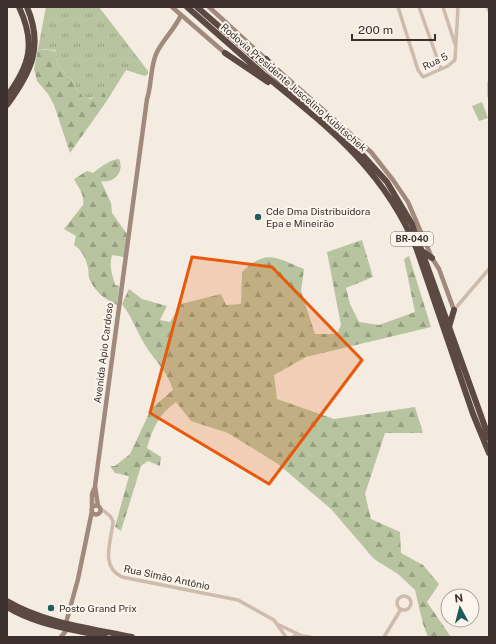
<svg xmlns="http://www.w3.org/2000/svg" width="496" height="644" font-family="'Public Sans',sans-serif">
<defs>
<pattern id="grass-tufts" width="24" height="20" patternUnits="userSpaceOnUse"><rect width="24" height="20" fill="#b8c4a0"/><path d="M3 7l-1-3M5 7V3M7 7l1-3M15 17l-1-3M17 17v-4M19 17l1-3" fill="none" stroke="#97a083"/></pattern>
<pattern id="forest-firs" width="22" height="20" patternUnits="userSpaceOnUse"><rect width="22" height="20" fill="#b8c4a0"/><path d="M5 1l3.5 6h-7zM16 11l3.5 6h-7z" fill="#97a083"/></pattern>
</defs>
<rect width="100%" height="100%" fill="#f4ebe1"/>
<path fill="url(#grass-tufts)" d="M46 7H99L148 71V74L145 76 126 70 106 102V98L94 97 86 99 80 95 72 80 58 66 56 50 38 49Z"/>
<path fill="url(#forest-firs)" d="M38 49 57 51 58 66 72 80 78 91 83 97 90 99 102 92 105 94 106 102 70 153 54 105 48 94 37 81 34 69Z
M119 159C125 172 114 184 101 181L111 203 112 213 127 234 124 257 112 255C109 267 112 273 115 285L119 286 117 305C106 300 95 292 90 280 88 277 89 272 88 268 86 259 82 250 74 245L76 236 64 229 83 205C85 195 78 187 74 179L87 171 93 173C99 168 111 159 119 159Z
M362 240 373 277 346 288 350 304 359 322 379 325 415 312 404 259 409 256 431 327 306 357 274 375 277 399 334 419 415 407 423 433H385L365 494 371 519 400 532 401 553 423 565 439 584 427 602 451 637H428L423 624 415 590 398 574 374 559 331 509 278 464 228 433 191 421 176 402C159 414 152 429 147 448L161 457 160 466 148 461 141 466 121 531 115 527 129 476 115 473 110 466H115L130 454 151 409 173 390C168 372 155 361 145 345 137 332 132 317 122 304L129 289 142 299 167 306 160 320 170 322 181 304 221 294 226 305 241 304 242 272C267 248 276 258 304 269L301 291 315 334H337L341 325 327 252Z"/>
<path fill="#b8c4a0" d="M482 102 488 118 479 121 472 106Z"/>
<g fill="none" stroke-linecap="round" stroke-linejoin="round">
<path stroke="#cdbbac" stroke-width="3.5" d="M398 7 418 70 423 77 448 66 455 60 458 7
M419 7 441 69
M443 7 455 44
M487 7 489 11
M489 82V96
M454 310 489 269
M99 507 110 516 113 521C112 540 99 566 122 577L238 600 274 620 286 637
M397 603a7 7 0 1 1 14 0a7 7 0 1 1-14 0Z
M277 624 298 634
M303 636 310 637
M293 637 298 634 304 637
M384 637 401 609"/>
<path stroke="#a18a7d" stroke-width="4.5" d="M172 7 225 53
M209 7 268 61
M278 70 371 152 393 180 408 202 432 258 439 269 454 310
M91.5 510a4.5 4.5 0 1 1 9 0a4.5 4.5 0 1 1-9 0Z
M98 506 95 486 147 99C152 84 150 66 157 52 164 38 175 29 181 15
M92 508V494L94 489
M66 623 78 579 92 511
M61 637 68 628"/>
<path stroke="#5c4a42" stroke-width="6" d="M187 7C212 29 237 51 262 73 327 126 385 170 417 250L473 414 489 453
M197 7 349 140 387 182 412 224 489 438
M225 53 268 82
M266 59 281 76
M7 96C30 65 36 43 19 7
M7 105C31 72 44 47 27 7
M422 251 432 258
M449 327 454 310
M7 601C44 623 90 628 132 637
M7 607C36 625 72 629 105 637"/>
</g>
<path fill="#e8590c" fill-opacity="0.2" stroke="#e8590c" stroke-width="3" stroke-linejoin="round" d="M192 257 272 267 362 360 269 484 150 413Z"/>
<g fill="#1f5a5e" stroke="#fbf5ee" stroke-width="1.5">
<circle cx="258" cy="217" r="4"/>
<circle cx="51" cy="608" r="4"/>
</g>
<g text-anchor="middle" stroke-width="4" stroke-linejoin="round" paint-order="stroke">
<rect fill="#fbf5ee" stroke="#756b66" stroke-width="1" x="391" y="232" width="42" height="14" rx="3"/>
<g font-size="9" font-weight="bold" fill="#3b302b">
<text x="412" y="242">BR-040</text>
</g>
<g font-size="10" fill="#3b302b" stroke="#fbf5ee">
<text transform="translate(435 61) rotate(-26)" y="4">Rua 5</text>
<text transform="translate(294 87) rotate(41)" y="4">Rodovia Presidente Juscelino Kubitschek</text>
<text transform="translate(103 353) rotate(-83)" y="4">Avenida Apio Cardoso</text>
<text transform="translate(167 577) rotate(12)" y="4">Rua Simão Antônio</text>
</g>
<g font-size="10" fill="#3b302b" stroke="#fbf5ee" text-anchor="start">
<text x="266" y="215">Cde Dma Distribuidora<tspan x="266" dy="12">Epa e Mineirão</tspan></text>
<text x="59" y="612">Posto Grand Prix</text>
</g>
</g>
<rect width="496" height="644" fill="none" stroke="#3b302b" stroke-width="16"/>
<g transform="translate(460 608) rotate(353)"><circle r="19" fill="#fbf5ee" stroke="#aea6a0"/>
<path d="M0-3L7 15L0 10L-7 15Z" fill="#1f5a5e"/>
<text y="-6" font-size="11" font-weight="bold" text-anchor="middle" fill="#3b302b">N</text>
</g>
<path d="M352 34v6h83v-6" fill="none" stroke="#3b302b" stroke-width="2"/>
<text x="358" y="34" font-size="12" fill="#3b302b" stroke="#fbf5ee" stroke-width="3" paint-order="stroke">200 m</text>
</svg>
